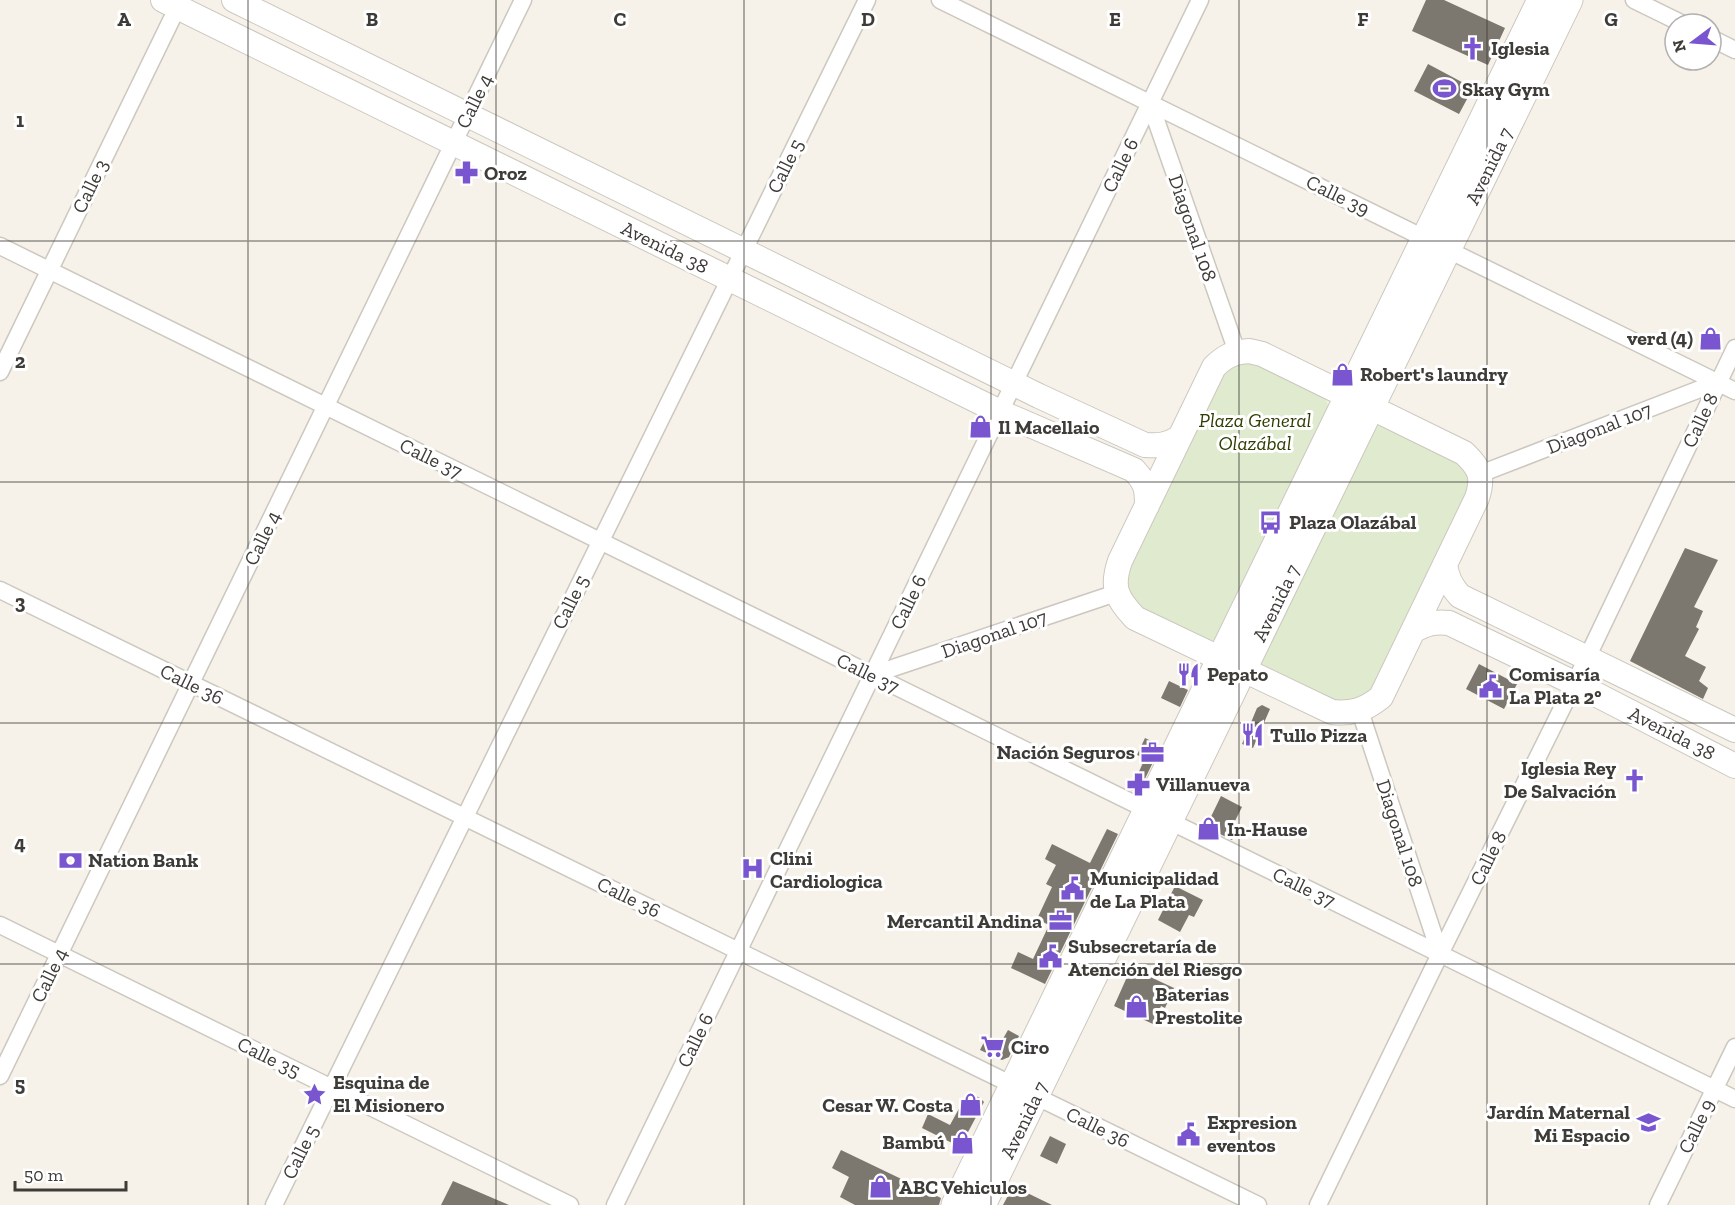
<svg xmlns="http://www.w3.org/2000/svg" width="1735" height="1205" font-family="'Zilla Slab',serif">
<rect width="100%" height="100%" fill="#f7f2e9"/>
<path fill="#dfeace" d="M1251 359 1324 393 1331 414 1220 638 1201 644 1133 612 1119 574 1217 372Z
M1379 426 1458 460 1469 473 1472 490 1374 692 1329 708 1265 676 1259 656 1368 431Z"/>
<path fill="#7c776f" d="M1426 0H1444L1505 28 1488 65 1412 31Z
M1428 64 1473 88 1459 114 1414 91Z
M1685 548 1718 560 1694 607 1703 611 1696 627 1699 629 1685 656 1706 667 1699 681 1708 688 1703 699 1630 661Z
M1479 664 1517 684 1504 709 1466 689Z
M1169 681 1188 690 1180 707 1161 698Z
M1262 705 1270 709 1253 748 1242 744 1257 708Z
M1145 738 1161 746 1138 793 1131 790 1145 758 1137 755Z
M1221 796 1242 807 1231 829 1236 832 1232 840 1206 827Z
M1107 829 1118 834 1045 984 1011 968 1018 952 1033 959 1049 925 1037 919 1052 887 1046 884 1056 865 1045 859 1052 844 1090 863Z
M1175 886 1203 900 1194 917 1189 915 1180 932 1158 920Z
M1131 968 1174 988 1165 1008 1161 1006 1153 1024 1114 1006Z
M1008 1030 1019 1036 1009 1057 1002 1060 980 1050 986 1038 1000 1044Z
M968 1092 980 1098 984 1102 967 1134H969L962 1148 922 1128 928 1114 950 1125Z
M1050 1136 1066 1144 1057 1164 1040 1156Z
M841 1150 941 1198 939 1205H855L840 1197 849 1177 832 1168Z
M453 1181 509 1205H441Z
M1013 1186 1052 1205H1003Z"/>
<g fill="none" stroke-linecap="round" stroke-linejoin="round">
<defs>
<path id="minor" d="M940 0 1735 391
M1634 0 1683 24
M1711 38 1735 50
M1150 103 1237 352
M0 246 1735 1099
M0 372 181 0
M1480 474 1718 382
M0 590 1258 1205
M872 675 1116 593
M1360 711 1440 954
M0 925 570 1205
M0 1076 523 0
M274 1205 867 0
M615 1205 1200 0
M1318 1205 1440 954 1587 658 1735 348
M1658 1205 1735 1047"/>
<path id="secondary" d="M163 0 1000 412 1134 470C1146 483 1147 489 1147 506
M234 0 1039 396 1145 445C1159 446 1168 445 1180 437
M1249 351 1262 354 1464 453C1480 468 1484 477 1477 498L1381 697C1365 710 1352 714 1332 712L1135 618C1116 598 1111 587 1120 561L1214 367C1225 356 1234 352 1249 351Z
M1445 564C1447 578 1451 586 1460 596L1735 730
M1413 631C1425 624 1434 621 1449 623L1574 683 1735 766"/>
<path id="primary" d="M955 1205 1541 0
M982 1205 1569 0"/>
</defs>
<use href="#minor" stroke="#ccc8bf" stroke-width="19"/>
<use href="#secondary" stroke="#ccc8bf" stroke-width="26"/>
<use href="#primary" stroke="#ccc8bf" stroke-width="29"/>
<use href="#minor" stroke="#fff" stroke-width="16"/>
<use href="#secondary" stroke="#fff" stroke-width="24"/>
<use href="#primary" stroke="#fff" stroke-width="27"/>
</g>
<path fill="none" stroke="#3e3c38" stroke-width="1.5" stroke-opacity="0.55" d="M248 0V1205M496 0V1205M744 0V1205M991 0V1205M1239 0V1205M1487 0V1205M0 241H1735M0 482H1735M0 723H1735M0 964H1735"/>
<defs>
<symbol id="church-bare" viewBox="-9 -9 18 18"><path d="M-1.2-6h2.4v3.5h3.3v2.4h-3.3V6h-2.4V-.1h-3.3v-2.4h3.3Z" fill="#7956d0" stroke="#fff" stroke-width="2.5" paint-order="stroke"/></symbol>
<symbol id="stadium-bare" viewBox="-9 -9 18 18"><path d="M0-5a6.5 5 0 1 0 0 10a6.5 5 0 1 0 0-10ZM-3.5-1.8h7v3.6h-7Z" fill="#7956d0" stroke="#fff" stroke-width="2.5" paint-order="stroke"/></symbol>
<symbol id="pharmacy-bare" viewBox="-9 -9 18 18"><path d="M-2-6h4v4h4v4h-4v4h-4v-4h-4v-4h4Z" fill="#7956d0" stroke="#fff" stroke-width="2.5" paint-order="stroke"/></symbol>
<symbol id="shop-bare" viewBox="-9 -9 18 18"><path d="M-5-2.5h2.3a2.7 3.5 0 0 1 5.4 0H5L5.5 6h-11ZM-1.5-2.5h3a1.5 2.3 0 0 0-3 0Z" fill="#7956d0" stroke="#fff" stroke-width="2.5" paint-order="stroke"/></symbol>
<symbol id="bus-bare" viewBox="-9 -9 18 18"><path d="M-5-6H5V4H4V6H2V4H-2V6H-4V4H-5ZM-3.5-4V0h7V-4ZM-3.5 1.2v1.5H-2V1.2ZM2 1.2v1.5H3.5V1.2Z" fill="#7956d0" stroke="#fff" stroke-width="2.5" paint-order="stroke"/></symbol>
<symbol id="restaurant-bare" viewBox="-9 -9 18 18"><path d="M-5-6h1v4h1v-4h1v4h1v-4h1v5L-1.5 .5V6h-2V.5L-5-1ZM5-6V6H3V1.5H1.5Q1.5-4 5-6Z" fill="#7956d0" stroke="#fff" stroke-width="2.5" paint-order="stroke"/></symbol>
<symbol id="civic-bare" viewBox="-9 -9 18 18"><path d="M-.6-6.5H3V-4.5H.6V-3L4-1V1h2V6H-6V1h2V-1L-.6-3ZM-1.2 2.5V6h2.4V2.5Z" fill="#7956d0" stroke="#fff" stroke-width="2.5" paint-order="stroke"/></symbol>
<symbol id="office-bare" viewBox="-9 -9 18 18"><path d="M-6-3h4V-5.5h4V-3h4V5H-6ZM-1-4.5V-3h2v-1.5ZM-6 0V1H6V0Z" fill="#7956d0" stroke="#fff" stroke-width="2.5" paint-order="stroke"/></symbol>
<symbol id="bank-bare" viewBox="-9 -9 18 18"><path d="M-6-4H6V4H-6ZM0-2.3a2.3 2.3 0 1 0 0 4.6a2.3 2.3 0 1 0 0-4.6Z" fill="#7956d0" stroke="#fff" stroke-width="2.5" paint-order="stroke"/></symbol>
<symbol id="hospital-bare" viewBox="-9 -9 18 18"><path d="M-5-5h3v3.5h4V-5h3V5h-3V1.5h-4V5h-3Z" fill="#7956d0" stroke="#fff" stroke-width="2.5" paint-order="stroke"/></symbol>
<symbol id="supermarket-bare" viewBox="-9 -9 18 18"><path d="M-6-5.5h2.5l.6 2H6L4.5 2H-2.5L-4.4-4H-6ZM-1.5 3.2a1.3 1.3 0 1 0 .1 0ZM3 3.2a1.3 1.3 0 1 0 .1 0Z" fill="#7956d0" stroke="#fff" stroke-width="2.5" paint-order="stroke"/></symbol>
<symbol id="sight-bare" viewBox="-9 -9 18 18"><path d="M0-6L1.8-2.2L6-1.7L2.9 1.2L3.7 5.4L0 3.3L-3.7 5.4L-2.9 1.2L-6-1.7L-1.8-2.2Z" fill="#7956d0" stroke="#fff" stroke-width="2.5" paint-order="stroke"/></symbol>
<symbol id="school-bare" viewBox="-9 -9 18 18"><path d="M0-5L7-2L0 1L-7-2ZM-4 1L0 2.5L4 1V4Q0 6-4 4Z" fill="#7956d0" stroke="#fff" stroke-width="2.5" paint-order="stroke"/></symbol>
</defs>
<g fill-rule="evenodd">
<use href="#church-bare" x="1456" y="32" width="33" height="33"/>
<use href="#stadium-bare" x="1428" y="72" width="33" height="33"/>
<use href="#pharmacy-bare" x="450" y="156" width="33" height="33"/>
<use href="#shop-bare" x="1694" y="322" width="33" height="33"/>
<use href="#shop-bare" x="1326" y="358" width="33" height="33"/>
<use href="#shop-bare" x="964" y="410" width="33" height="33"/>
<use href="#bus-bare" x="1254" y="506" width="33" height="33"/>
<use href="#restaurant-bare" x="1172" y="658" width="33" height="33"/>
<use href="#civic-bare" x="1474" y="670" width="33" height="33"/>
<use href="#restaurant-bare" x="1236" y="718" width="33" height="33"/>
<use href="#office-bare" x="1136" y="736" width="33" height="33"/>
<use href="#church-bare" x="1618" y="764" width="33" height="33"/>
<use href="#pharmacy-bare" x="1122" y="768" width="33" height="33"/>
<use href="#shop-bare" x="1192" y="812" width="33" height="33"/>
<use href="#bank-bare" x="54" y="844" width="33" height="33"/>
<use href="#hospital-bare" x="736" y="852" width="33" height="33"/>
<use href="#civic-bare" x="1056" y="872" width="33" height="33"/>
<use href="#office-bare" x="1044" y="904" width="33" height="33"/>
<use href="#civic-bare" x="1034" y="940" width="33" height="33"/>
<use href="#shop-bare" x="1120" y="990" width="33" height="33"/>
<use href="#supermarket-bare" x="976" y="1030" width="33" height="33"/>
<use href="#sight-bare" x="298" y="1078" width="33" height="33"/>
<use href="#shop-bare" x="954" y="1088" width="33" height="33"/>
<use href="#school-bare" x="1632" y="1106" width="33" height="33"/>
<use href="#civic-bare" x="1172" y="1118" width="33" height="33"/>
<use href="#shop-bare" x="946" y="1126" width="33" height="33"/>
<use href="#shop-bare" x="864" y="1170" width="33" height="33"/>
</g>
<g text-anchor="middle" stroke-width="6" stroke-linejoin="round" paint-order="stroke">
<g font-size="20" font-weight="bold" fill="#3e3c38" stroke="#fff" text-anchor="start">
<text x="1491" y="55">Iglesia</text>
<text x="1462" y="96">Skay Gym</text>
<text x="484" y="180">Oroz</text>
<text x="1693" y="345" text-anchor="end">verd (4)</text>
<text x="1360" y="381">Robert's laundry</text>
<text x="998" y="434">Il Macellaio</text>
<text x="1289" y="529">Plaza Olazábal</text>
<text x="1207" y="681">Pepato</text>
<text x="1509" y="681">Comisaría<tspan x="1509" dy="23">La Plata 2°</tspan></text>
<text x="1270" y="742">Tullo Pizza</text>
<text x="1135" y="759" text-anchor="end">Nación Seguros</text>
<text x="1616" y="775" text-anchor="end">Iglesia Rey<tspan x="1616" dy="23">De Salvación</tspan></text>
<text x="1156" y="791">Villanueva</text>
<text x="1227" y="836">In-Hause</text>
<text x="770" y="865">Clini<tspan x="770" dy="23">Cardiologica</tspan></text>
<text x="88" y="867">Nation Bank</text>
<text x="1090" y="885">Municipalidad<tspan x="1090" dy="23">de La Plata</tspan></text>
<text x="1042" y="928" text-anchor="end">Mercantil Andina</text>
<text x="1068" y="953">Subsecretaría de<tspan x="1068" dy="23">Atención del Riesgo</tspan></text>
<text x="1155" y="1001">Baterias<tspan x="1155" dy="23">Prestolite</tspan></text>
<text x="1011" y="1054">Ciro</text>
<text x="333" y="1089">Esquina de<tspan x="333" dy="23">El Misionero</tspan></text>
<text x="953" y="1112" text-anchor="end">Cesar W. Costa</text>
<text x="1630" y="1119" text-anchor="end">Jardín Maternal<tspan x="1630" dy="23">Mi Espacio</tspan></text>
<text x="1207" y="1129">Expresion<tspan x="1207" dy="23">eventos</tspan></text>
<text x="945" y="1149" text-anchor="end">Bambú</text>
<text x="899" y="1194">ABC Vehiculos</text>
</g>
<g font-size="20" fill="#3e3c38" stroke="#fff">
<text transform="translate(474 101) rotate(-64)" y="7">Calle 4</text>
<text transform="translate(1120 165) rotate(-64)" y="7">Calle 6</text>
<text transform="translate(785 166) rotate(-64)" y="7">Calle 5</text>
<text transform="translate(1489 166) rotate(-64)" y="7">Avenida 7</text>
<text transform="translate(90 186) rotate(-64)" y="7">Calle 3</text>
<text transform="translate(1338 195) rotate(26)" y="7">Calle 39</text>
<text transform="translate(1193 228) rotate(71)" y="7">Diagonal 108</text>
<text transform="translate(665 247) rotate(26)" y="7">Avenida 38</text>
<text transform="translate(1700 420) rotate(-65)" y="7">Calle 8</text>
<text transform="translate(1599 428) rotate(-21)" y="7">Diagonal 107</text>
<text transform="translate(431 458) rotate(26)" y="7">Calle 37</text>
<text transform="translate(262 538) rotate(-64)" y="7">Calle 4</text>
<text transform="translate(570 602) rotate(-64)" y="7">Calle 5</text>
<text transform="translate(908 602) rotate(-64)" y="7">Calle 6</text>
<text transform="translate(1276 603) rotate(-64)" y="7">Avenida 7</text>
<text transform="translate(994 634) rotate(-19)" y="7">Diagonal 107</text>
<text transform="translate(868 673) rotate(26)" y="7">Calle 37</text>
<text transform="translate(192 684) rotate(26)" y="7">Calle 36</text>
<text transform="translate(1672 733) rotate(27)" y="7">Avenida 38</text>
<text transform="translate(1400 833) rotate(72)" y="7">Diagonal 108</text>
<text transform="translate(1488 858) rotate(-64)" y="7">Calle 8</text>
<text transform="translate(1304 887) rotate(26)" y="7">Calle 37</text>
<text transform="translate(629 897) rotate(26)" y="7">Calle 36</text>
<text transform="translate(49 975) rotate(-64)" y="7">Calle 4</text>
<text transform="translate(695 1040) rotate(-64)" y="7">Calle 6</text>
<text transform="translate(269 1057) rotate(26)" y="7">Calle 35</text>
<text transform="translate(1024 1120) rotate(-64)" y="7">Avenida 7</text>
<text transform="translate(1696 1126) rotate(-64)" y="7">Calle 9</text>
<text transform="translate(1098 1127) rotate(26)" y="7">Calle 36</text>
<text transform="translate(300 1152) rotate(-64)" y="7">Calle 5</text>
</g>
<g font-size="20" font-style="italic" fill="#2d3e00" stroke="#fff">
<text x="1255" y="427">Plaza General<tspan x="1255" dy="23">Olazábal</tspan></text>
</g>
</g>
<g font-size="20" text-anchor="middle" font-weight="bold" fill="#3e3c38" stroke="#fff" stroke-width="6" stroke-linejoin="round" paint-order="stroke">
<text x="124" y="26">A</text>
<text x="372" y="26">B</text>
<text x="620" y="26">C</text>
<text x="868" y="26">D</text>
<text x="1115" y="26">E</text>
<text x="1363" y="26">F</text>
<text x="1611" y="26">G</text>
<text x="20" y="127">1</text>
<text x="20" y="368">2</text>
<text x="20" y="609">3</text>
<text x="20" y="850">4</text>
<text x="20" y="1091">5</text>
</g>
<g transform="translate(1693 42) rotate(254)"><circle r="28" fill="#ffffff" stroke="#b2b1af" stroke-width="1.5"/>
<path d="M0-4.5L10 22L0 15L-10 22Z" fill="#7956d0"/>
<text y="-9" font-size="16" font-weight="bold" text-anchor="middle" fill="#3e3c38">N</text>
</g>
<path d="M15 1181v9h111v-9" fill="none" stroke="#3e3c38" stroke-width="3"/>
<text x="24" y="1181" font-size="18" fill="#3e3c38" stroke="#ffffff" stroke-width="4.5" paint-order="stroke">50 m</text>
</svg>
